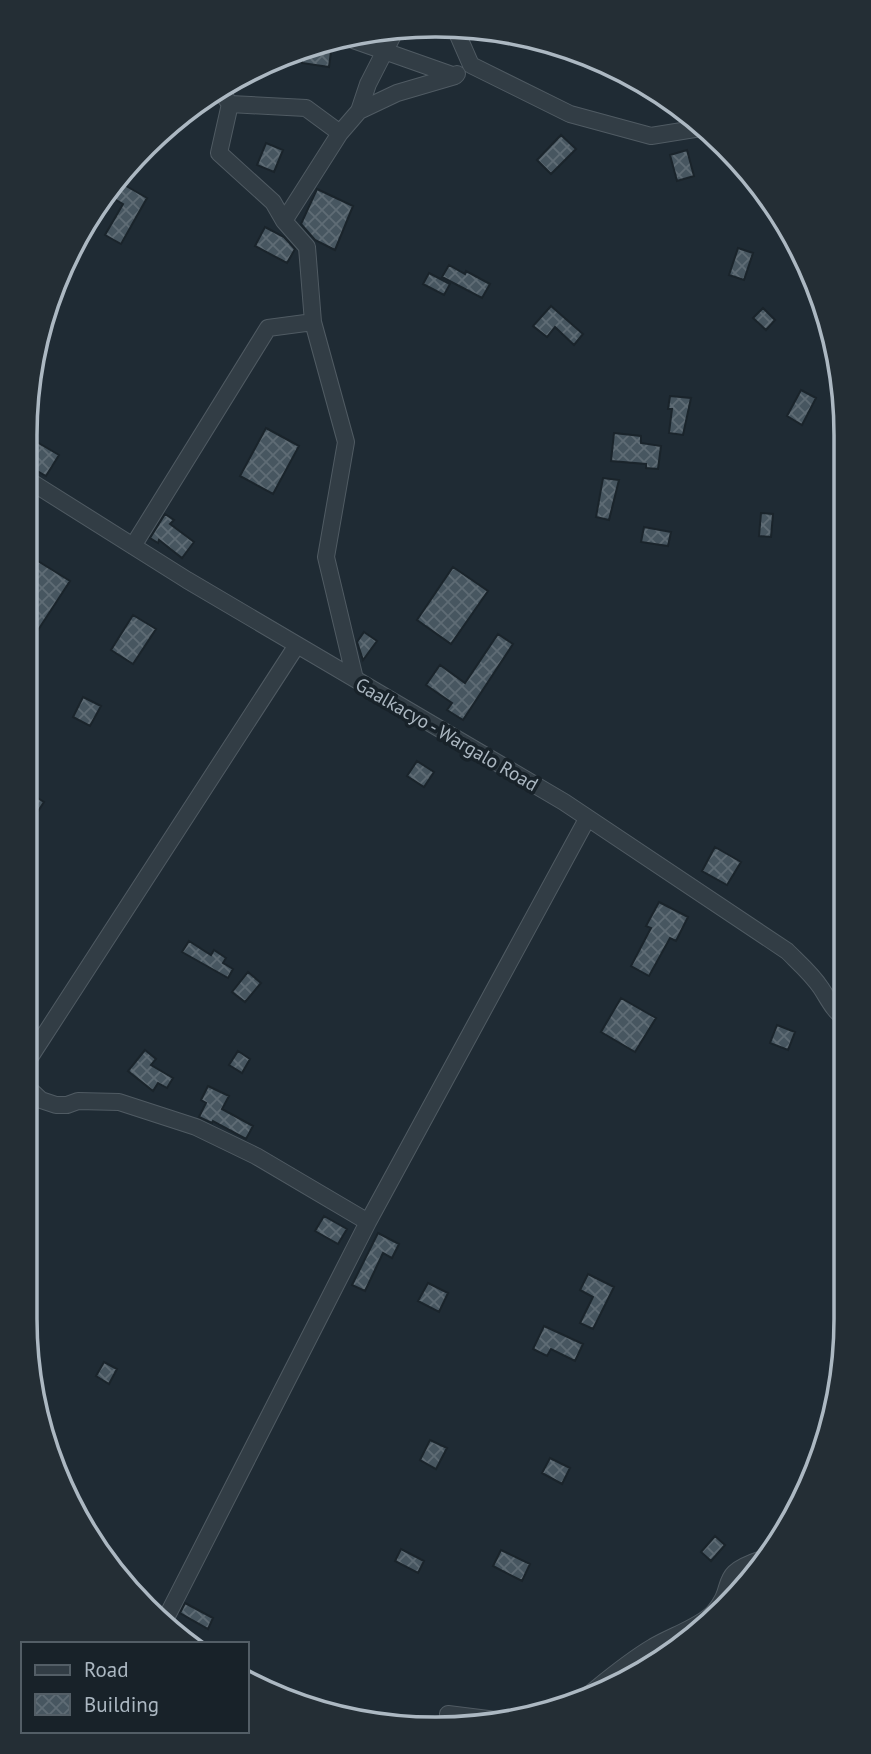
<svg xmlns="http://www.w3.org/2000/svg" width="871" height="1754" font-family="'PT Sans',sans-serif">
<defs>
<pattern id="building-cross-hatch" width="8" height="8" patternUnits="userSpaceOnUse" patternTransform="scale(1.75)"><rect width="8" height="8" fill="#475660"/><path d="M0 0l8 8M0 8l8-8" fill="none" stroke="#5f6c75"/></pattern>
</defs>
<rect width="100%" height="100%" fill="#1f2b34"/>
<path fill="url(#building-cross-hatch)" stroke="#1a242b" stroke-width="2" d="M304 49 331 52 329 67 302 63Z
M561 135 576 149 551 174 537 160Z
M266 143 283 150 274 172 257 165Z
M687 150 694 176 677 181 670 155Z
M121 183 147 198 121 244 105 235 123 204 111 197Z
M317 189 353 206 335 250 315 240 301 224Z
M265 227 284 237 295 249 287 263 255 246Z
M738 248 753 253 744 280 729 275Z
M449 265 465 274 466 271 490 284 482 298 442 277Z
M429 273 450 284 444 295 423 284Z
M551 306 583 334 574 345 555 327 547 337 533 326Z
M763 308 775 320 766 330 753 318Z
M801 390 816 398 802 425 787 416Z
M670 396 691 398 683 435 669 433 672 409H668Z
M266 428 299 446 273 494 240 476Z
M614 433 641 436V443L661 446 658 469 646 468V464L611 461Z
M25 435 59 455 46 476 25 464Z
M603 478 619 480 609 520 596 517Z
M761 513 773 514 771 537 759 536Z
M165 514 174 520 170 524 194 542 182 558 159 540 158 543 150 538Z
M644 527 671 532 668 546 641 542Z
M25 553 70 581 25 650Z
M453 567 488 591 451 644 417 620Z
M133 615 156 629 133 664 111 650Z
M364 632 377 641 363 660 357 642Z
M498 634 513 644 463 720 447 710 452 703 426 685 440 665 465 683Z
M83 697 101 706 90 726 73 717Z
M417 761 434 772 424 787 407 776Z
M25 790 44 802 25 831Z
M715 847 741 862 727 885 702 871Z
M659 902 688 917 676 941 670 938 649 976 631 966 651 928 646 926Z
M189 941 211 955 214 950 226 958 223 963 233 969 228 978 182 952Z
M248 972 261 983 245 1002 232 992Z
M621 998 656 1018 635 1052 601 1032Z
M777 1025 795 1032 788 1050 770 1043Z
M145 1050 156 1059 151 1065 173 1078 167 1088 158 1083 153 1091 128 1071Z
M238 1051 250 1059 242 1073 229 1065Z
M208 1086 229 1096 222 1109 253 1126 246 1139 213 1121 212 1123 199 1117 206 1103 201 1100Z
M324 1216 347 1229 338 1244 315 1231Z
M378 1233 399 1244 392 1258 383 1253 365 1291 352 1285Z
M588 1274 614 1287 593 1329 580 1323 593 1297 580 1290Z
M428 1283 448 1293 439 1312 418 1301Z
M544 1326 583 1344 575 1361 551 1349 547 1356 533 1349Z
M104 1362 117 1369 109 1384 96 1376Z
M430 1440 447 1448 436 1469 420 1460Z
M550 1458 570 1468 562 1484 542 1473Z
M715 1536 725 1545 711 1561 701 1552Z
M401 1549 424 1561 418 1573 395 1561Z
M501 1550 530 1564 522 1581 493 1566Z
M185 1603 213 1618 208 1629 180 1613Z"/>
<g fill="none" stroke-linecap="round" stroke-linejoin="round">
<defs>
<path id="minor" d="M454 26 471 65 570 114 651 136 707 127
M353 40 455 76 457 74
M222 93 230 104 219 153 273 202 284 221 307 247 313 322 346 442 326 557 355 679
M230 104 306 108 340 133
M359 111 368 84 393 35
M284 221 340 133 359 111 397 93 455 76
M25 478 187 580 564 802 787 951C799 963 812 974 821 988 829 1000 833 1010 845 1019
M133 546 268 328 313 322
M25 1065 297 645
M25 1085 41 1100 56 1105H67L78 1101 119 1102 196 1127 256 1156 368 1222
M165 1620 368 1222 587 819
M587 1696C608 1679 629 1661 653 1647 669 1637 702 1626 714 1612 738 1584 714 1575 762 1559
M448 1714 504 1721"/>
</defs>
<use href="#minor" stroke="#505b63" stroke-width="18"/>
<use href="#minor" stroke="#323d45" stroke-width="16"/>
</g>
<g text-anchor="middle" stroke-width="7" stroke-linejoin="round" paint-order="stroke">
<g font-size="19" fill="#acb8c2" stroke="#182229">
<text transform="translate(447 734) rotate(30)" y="7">Gaalkacyo - Wargalo Road</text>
</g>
</g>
<path d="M0 0H871V1754H0ZM435 37H436A398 398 0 0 1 834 435V1319A398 398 0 0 1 436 1717H435A398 398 0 0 1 37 1319V435A398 398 0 0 1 435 37Z" fill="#242e35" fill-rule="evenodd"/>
<path fill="none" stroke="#acb8c2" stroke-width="3.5" d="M435 37H436A398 398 0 0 1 834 435V1319A398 398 0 0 1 436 1717H435A398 398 0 0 1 37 1319V435A398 398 0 0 1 435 37Z"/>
<rect x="21" y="1642" width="228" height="91" fill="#182229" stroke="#535e66" stroke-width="2"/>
<rect x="35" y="1665" width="35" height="10" fill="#323d45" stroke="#535e66" stroke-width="2"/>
<text x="84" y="1677" font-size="21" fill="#acb8c2">Road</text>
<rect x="35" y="1694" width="35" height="21" fill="url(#building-cross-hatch)" stroke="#535e66" stroke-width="2"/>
<text x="84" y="1712" font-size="21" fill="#acb8c2">Building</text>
</svg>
